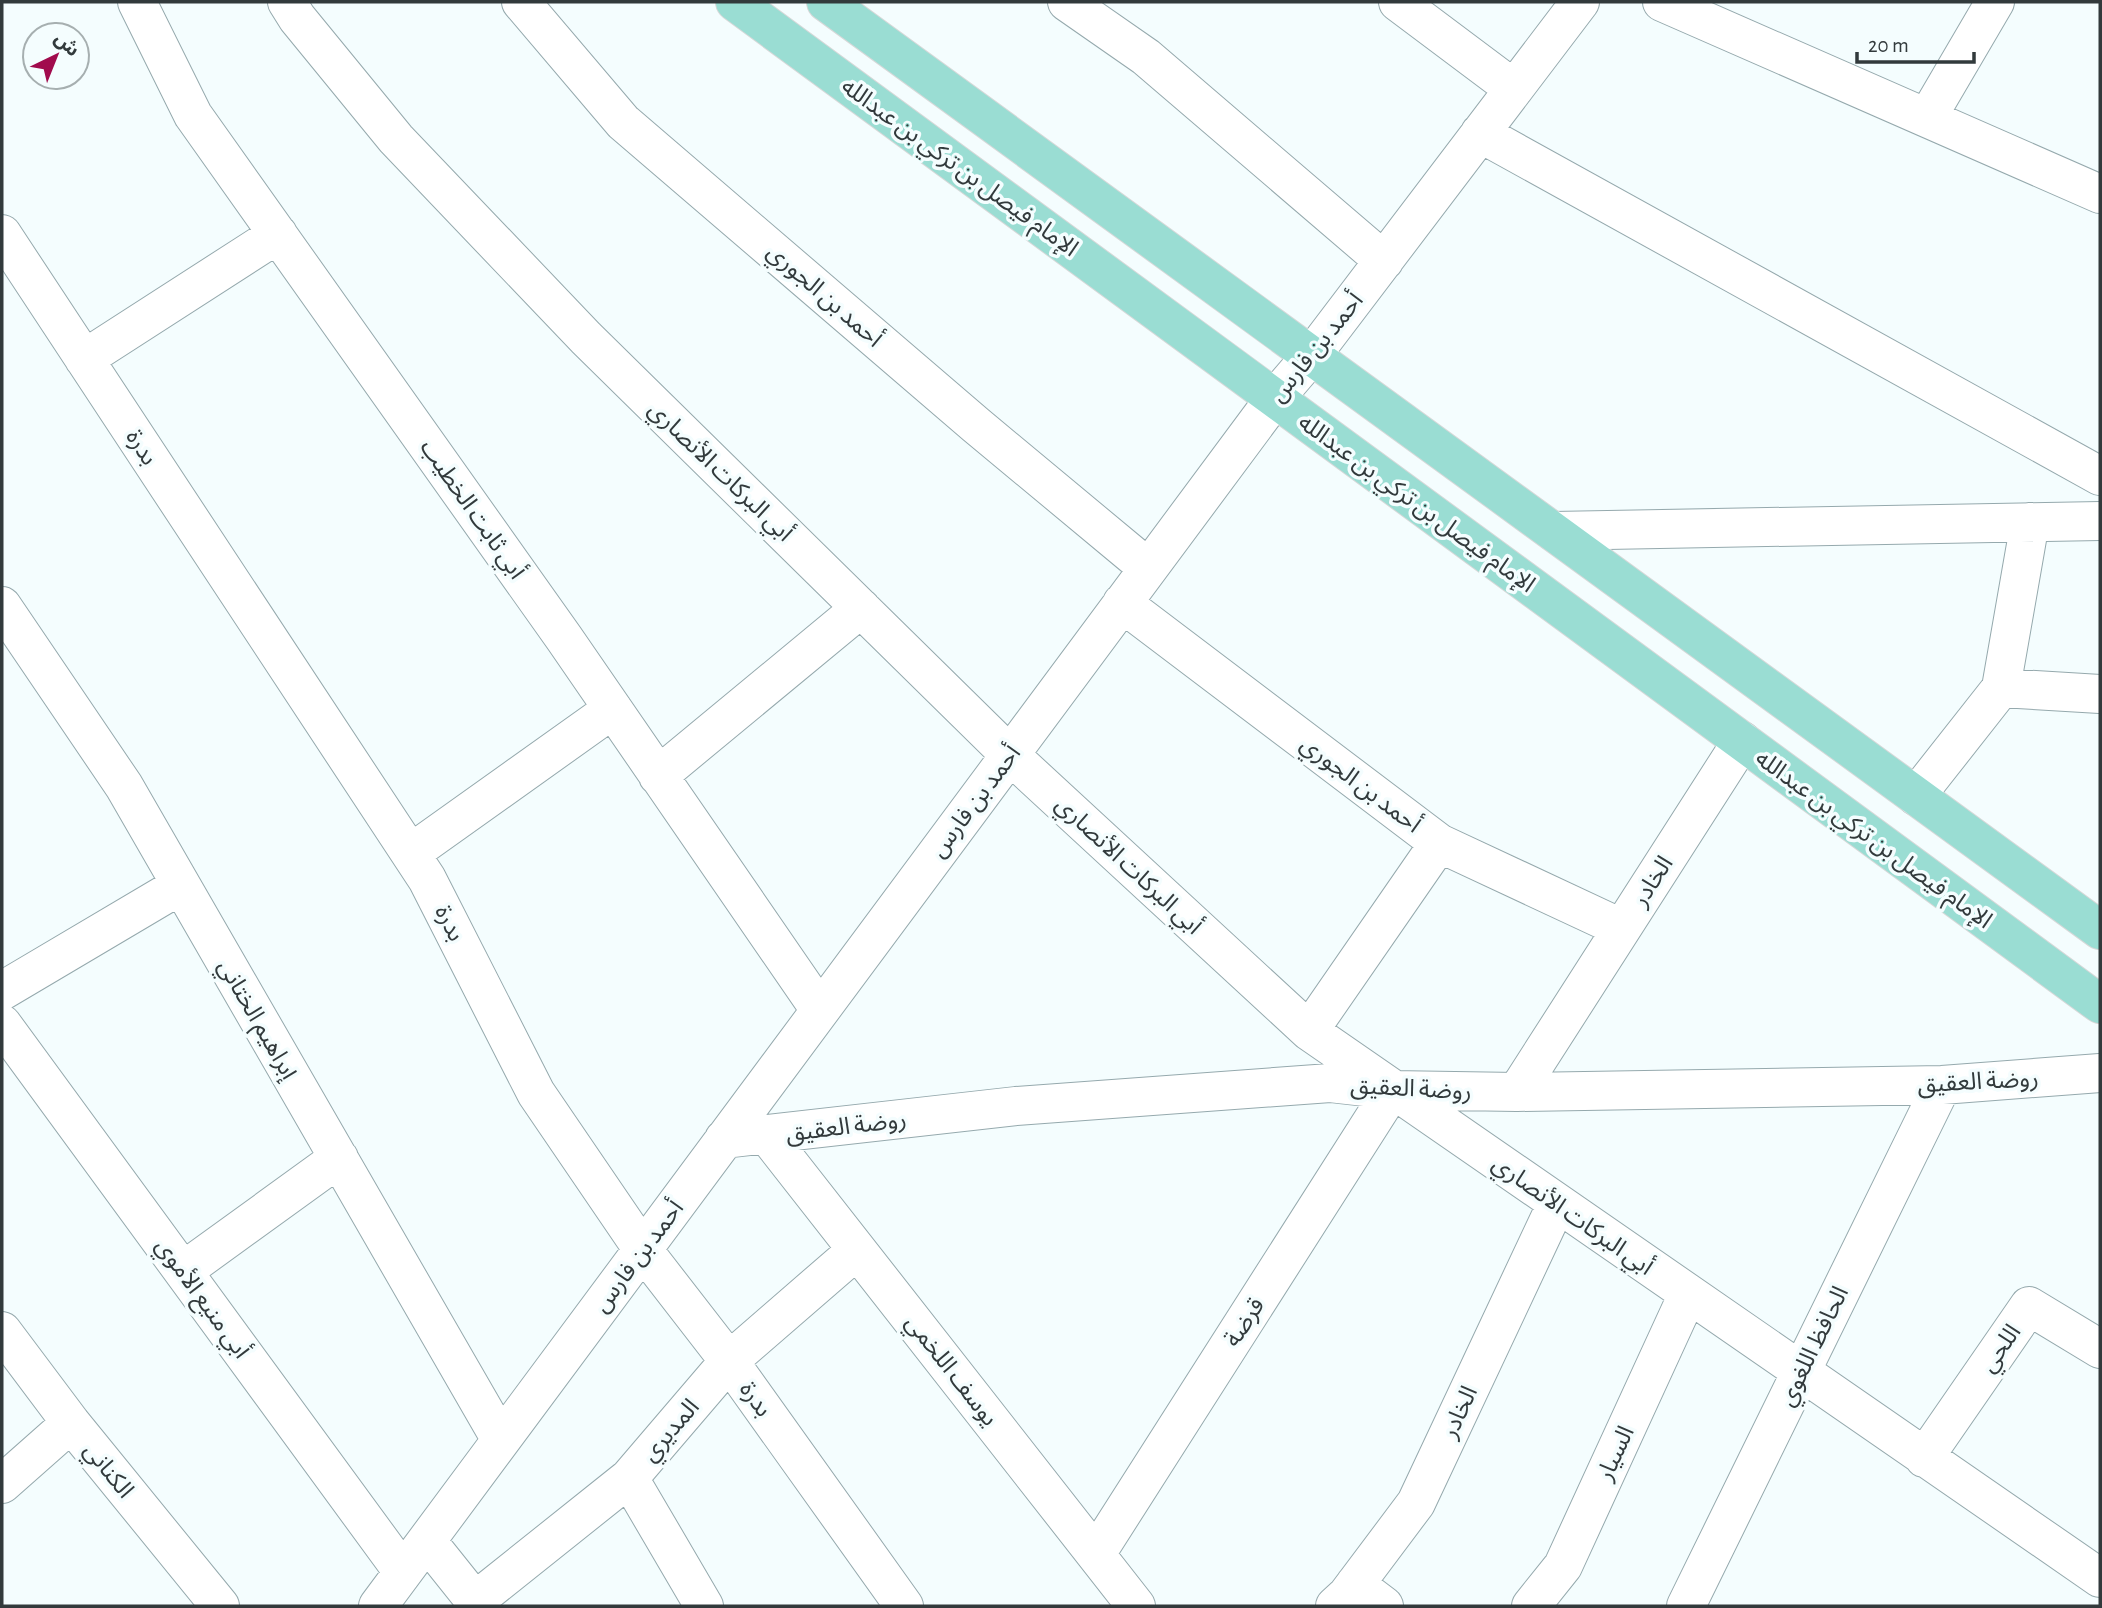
<svg xmlns="http://www.w3.org/2000/svg" width="2102" height="1608" font-family="'Alegreya Sans','Noto Sans Arabic',sans-serif">
<rect width="100%" height="100%" fill="#f4fdfe"/>
<g fill="none" stroke-linecap="round" stroke-linejoin="round">
<defs>
<path id="minor" d="M137 2 193 115 564 638 820 1010
M287 2 297 18 396 139 586 338 1010 755 1309 1031 2100 1578
M521 2 623 122 976 425 1148 568
M1067 2 1146 57 1384 261
M1398 2 1514 89
M1662 2 2100 194
M1927 118 1995 2
M1480 133 2100 476
M2 234 427 879 536 1093 643 1250 729 1361 904 1606
M84 359 278 234
M1553 531 2100 521
M1122 603 1439 843 1621 928
M2 606 124 786 501 1440
M2001 688 2100 694
M658 776 861 608
M1916 796 2001 688 2030 522
M411 853 613 709
M2 991 181 885
M2 1024 403 1572
M1309 1031 1439 843
M1517 1092 1742 741
M767 1135 1136 1606
M724 1139 1016 1106 1330 1083 1392 1090 1517 1092 1942 1085 2100 1073
M183 1271 339 1158
M2 1331 71 1423 220 1606
M1924 1458 2029 1306 2100 1349
M629 1478 704 1606
M2 1484 71 1423
M427 1541 479 1606
M1096 1554 1392 1090
M1355 1584 1384 1606
M475 1601 629 1478 729 1361 857 1250
M378 1606 1275 398 1312 355 1580 2
M1335 1606 1347 1595 1416 1503 1557 1203
M1531 1606 1563 1566 1688 1294
M1686 1606 1942 1085"/>
<path id="major" d="M735 2 2100 1004
M826 2 2100 930"/>
</defs>
<use href="#minor" stroke="#95a9ad" stroke-width="40"/>
<use href="#major" stroke="#d6d8d8" stroke-width="40"/>
<use href="#minor" stroke="#fff" stroke-width="38"/>
<use href="#major" stroke="#9addd3" stroke-width="38"/>
</g>
<g text-anchor="middle" stroke-width="7" stroke-linejoin="round" paint-order="stroke">
<g font-size="24" fill="#323a3c" stroke="#f4fdfe">
<text transform="translate(960 167) rotate(36)" y="8">الإمام فيصل بن تركي بن عبدالله</text>
<text transform="translate(825 295) rotate(41)" y="8">أحمد بن الجوري</text>
<text transform="translate(1316 347) rotate(-51)" y="8">أحمد بن فارس</text>
<text transform="translate(142 447) rotate(57)" y="8">بدرة</text>
<text transform="translate(721 471) rotate(44)" y="8">أبي البركات الأنصاري</text>
<text transform="translate(1417 503) rotate(36)" y="8">الإمام فيصل بن تركي بن عبدالله</text>
<text transform="translate(473 509) rotate(55)" y="8">أبي ثابت الخطيب</text>
<text transform="translate(1361 784) rotate(37)" y="8">أحمد بن الجوري</text>
<text transform="translate(975 801) rotate(-53)" y="8">أحمد بن فارس</text>
<text transform="translate(1874 839) rotate(36)" y="8">الإمام فيصل بن تركي بن عبدالله</text>
<text transform="translate(1129 865) rotate(43)" y="8">أبي البركات الأنصاري</text>
<text transform="translate(1652 881) rotate(-57)" y="8">الخادر</text>
<text transform="translate(450 923) rotate(63)" y="8">بدرة</text>
<text transform="translate(258 1019) rotate(60)" y="8">إبراهيم الختاني</text>
<text transform="translate(1978 1081) rotate(-3)" y="8">روضة العقيق</text>
<text transform="translate(1411 1088) rotate(3)" y="8">روضة العقيق</text>
<text transform="translate(846 1126) rotate(-7)" y="8">روضة العقيق</text>
<text transform="translate(1573 1215) rotate(35)" y="8">أبي البركات الأنصاري</text>
<text transform="translate(638 1256) rotate(-53)" y="8">أحمد بن فارس</text>
<text transform="translate(203 1298) rotate(54)" y="8">أبي منيع الأموي</text>
<text transform="translate(1244 1322) rotate(-57)" y="8">قرضة</text>
<text transform="translate(1813 1346) rotate(-64)" y="8">الحافظ اللغوي</text>
<text transform="translate(2000 1348) rotate(-55)" y="8">اللحي</text>
<text transform="translate(952 1370) rotate(52)" y="8">يوسف اللخمي</text>
<text transform="translate(756 1399) rotate(54)" y="8">بدرة</text>
<text transform="translate(1459 1412) rotate(-65)" y="8">الخادر</text>
<text transform="translate(670 1430) rotate(-49)" y="8">المديري</text>
<text transform="translate(1615 1453) rotate(-65)" y="8">السيار</text>
<text transform="translate(109 1470) rotate(51)" y="8">الكناني</text>
</g>
</g>
<rect width="2102" height="1608" fill="none" stroke="#323a3c" stroke-width="7"/>
<g transform="translate(56 56) rotate(43)"><circle r="33" fill="#f4fdfe" stroke="#a6afb0" stroke-width="2"/>
<path d="M0-5L12 26L0 18L-12 26Z" fill="#a10b4d"/>
<text y="-10" font-size="19" font-weight="bold" text-anchor="middle" fill="#323a3c">ش</text>
</g>
<path d="M1857 52v10h117v-10" fill="none" stroke="#323a3c" stroke-width="3.5"/>
<text x="1868" y="52" font-size="21" fill="#323a3c" stroke="#f4fdfe" stroke-width="5" paint-order="stroke">20 m</text>
</svg>
